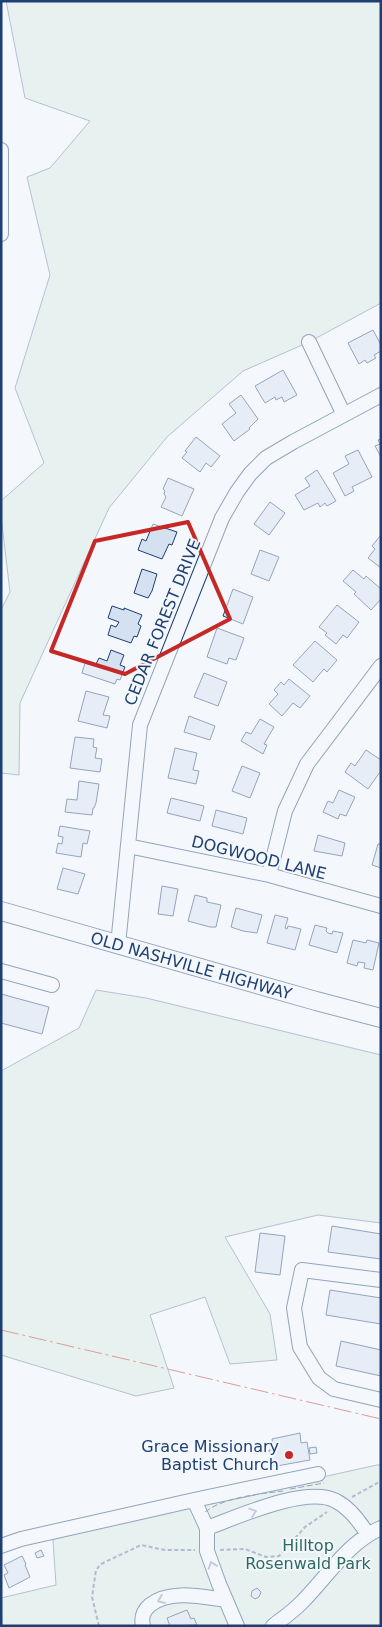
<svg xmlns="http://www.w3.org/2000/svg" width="382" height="1627" font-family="'DejaVu Sans',sans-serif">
<rect width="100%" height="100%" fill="#f4f7fb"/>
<path fill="#d7e8df" stroke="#687fa3" d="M6 1H381V303L309 342 243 371 167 437 109 508 20 703 19 775 1 773V610L10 592 1 516V501L44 463 15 388 50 275 27 177 50 168 90 121 25 98Z
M96 990 146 998 381 1055V1223L318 1215 225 1237 270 1314 277 1360 230 1364 205 1297 150 1315 174 1388 136 1396 1 1355V1071L79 1028Z
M377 1465H381V1626H2L1 1598 56 1585 53 1540 63 1534Z"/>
<path fill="#d5e0f0" stroke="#1d3f73" d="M373 330 381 345V351L374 355 376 358 367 363 365 360 359 364 348 343Z
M283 370 297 395 284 402 282 397 276 400 275 397 265 403 255 386Z
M241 395 258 419 249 428 250 429 234 441 222 424 236 413 229 404Z
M196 437 220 456 211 467 206 463 200 472 182 458 187 452 185 451Z
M381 439V457L375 446 380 444 378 440Z
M358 450 372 477 352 487 354 491 345 496 333 473 349 464 345 456Z
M317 470 336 501 327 506 325 503 320 507 318 503 304 510 295 495 310 486 305 478Z
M168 478 194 489 182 516 161 507 166 497 164 494 165 491 163 489Z
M270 502 285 513 269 535 254 524Z
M153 524 177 532 172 545 169 544 162 559 138 550 142 539 146 541Z
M381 535V568L368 558 375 549 372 546Z
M260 550 279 557 269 581 251 574Z
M142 569 157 574 152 591 148 598 134 593Z
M353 570 364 579 366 576 381 589V599L371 610 354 594 356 592 343 581Z
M233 589 253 597 243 624 223 616Z
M337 605 359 622 347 638 343 635 336 644 325 635 327 633 319 627Z
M112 606 124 610V608L142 615 138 624 141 626 137 637 134 636 131 643 108 635 111 625 116 627 119 622 108 618Z
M217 628 244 638 236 660 229 658 227 664 207 657Z
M315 641 337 660 327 672 324 669 313 682 293 665Z
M111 650 124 655 120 665 125 667 120 680 117 679 115 684 82 673 85 663 95 666 99 658 107 661Z
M204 673 227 682 218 706 194 697Z
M289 679 310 696 300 708 293 703 282 716 269 704 278 694 274 690 281 682 284 685Z
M86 691 109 697 103 715 110 716 107 728 78 721Z
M189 716 215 726 210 740 184 732Z
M260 719 274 727 264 744 267 745 263 754 241 741 246 732 251 734Z
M75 737 94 739 93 747 97 748 95 758 102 759 100 772 70 768Z
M175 748 197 753 193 770 199 771 196 784 168 778Z
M366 750 381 760V773L380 772 368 789 345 772 351 763 355 766Z
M242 766 260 773 250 798 232 791Z
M79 781 99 784 96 803 94 808H93L92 815 65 812 67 799 77 800Z
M339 790 355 797 346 816 340 814 338 819 323 812 328 801 333 803Z
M171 798 204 806 200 821 167 813Z
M216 810 247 818 243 834 212 826Z
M60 826 90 831 87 844 83 843 81 857 56 853 58 843 62 844 63 837 58 836Z
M318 835 345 843 342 856 314 851Z
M378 844H381V868L372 865Z
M63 868 85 874 78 894 57 889Z
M162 886 178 889 173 916 158 914Z
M195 895 207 898V902L221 905 216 927H210L188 921Z
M236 908 262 915 257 933 243 931 231 927Z
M275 915 288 918 285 928 287 929 288 926 301 929 295 950 267 943Z
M315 925 327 928 326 931 328 933 332 934 333 931 343 933 337 953 309 945Z
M353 940 366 943 367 940 379 943 373 970 364 968 365 963 358 962 357 966 347 963Z
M1 994 49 1007 42 1034 1 1023Z
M332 1226 381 1234V1259L328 1252Z
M260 1233 285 1236 280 1275 255 1272Z
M330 1290 381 1298V1324L326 1315Z
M341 1341 381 1350V1376L336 1366Z
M300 1433 301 1443 307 1442 310 1460 277 1466 276 1465 272 1466 269 1450H274L272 1439Z
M316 1447 317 1453 310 1454 309 1448Z
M41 1550 44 1556 37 1558 35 1553Z
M22 1556 26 1564 25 1565 30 1577 9 1588 4 1575 8 1573 4 1565Z
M257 1588 261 1592 259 1597 255 1599 251 1596 252 1591Z
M187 1610 191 1619 194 1618 197 1625 170 1626 167 1618Z"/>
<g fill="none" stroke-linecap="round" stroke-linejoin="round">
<defs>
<path id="minor" d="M1 150V234
M309 342 344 415
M128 846 269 875 381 906
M269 875 285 811 307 764 381 666
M118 945 140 725 222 518 237 492 250 474 266 458 293 442 381 395
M1 971 52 985
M381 1280 302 1270 294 1308 300 1347 319 1378 334 1389 381 1400
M194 1500 207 1528V1551L219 1584 237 1626
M207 1528C237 1517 307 1485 336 1501 350 1508 360 1522 368 1535
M1 1546 21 1539 194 1500 318 1474
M143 1626C141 1617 143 1611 150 1605 171 1589 202 1597 226 1600
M273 1626C283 1618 294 1611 303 1601 328 1576 347 1543 381 1528"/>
<g id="major">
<path id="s1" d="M1 911 316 1001 381 1018"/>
</g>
</defs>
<use href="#minor" stroke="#1d3f73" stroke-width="16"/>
<use href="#major" stroke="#1d3f73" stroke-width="20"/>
<path stroke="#5e769c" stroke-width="2" stroke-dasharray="4 2.5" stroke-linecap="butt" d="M352 1497 381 1481
M220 1550 245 1549 266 1557 279 1556 305 1527 327 1512
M99 1626 92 1597 96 1570 101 1564 141 1545 165 1550H195"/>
<use href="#minor" stroke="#f4f7fb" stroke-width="14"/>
<use href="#major" stroke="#f4f7fb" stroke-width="18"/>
<path stroke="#1d3f73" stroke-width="1" stroke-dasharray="6 2.5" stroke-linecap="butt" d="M290 1489 324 1483
M205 1512C224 1497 259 1494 283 1491"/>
<path stroke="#c62828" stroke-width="1" stroke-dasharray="18 4 2.5 4" stroke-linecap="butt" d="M1 1330 381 1419"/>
</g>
<defs><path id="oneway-chevron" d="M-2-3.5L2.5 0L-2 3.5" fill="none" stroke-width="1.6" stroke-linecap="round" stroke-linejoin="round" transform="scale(1.25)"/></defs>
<g stroke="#889bb7">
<use href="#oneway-chevron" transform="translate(253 1512) rotate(-19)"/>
<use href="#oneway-chevron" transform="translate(212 1565) rotate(-109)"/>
<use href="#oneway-chevron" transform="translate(161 1600) rotate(157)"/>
</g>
<path d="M0 0H382V1627H0ZM188 522 230 619 125 674 51 651 95 541Z" fill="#f4f7fb" fill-opacity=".55" fill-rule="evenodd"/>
<path fill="none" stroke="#c62828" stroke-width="4" stroke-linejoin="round" d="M188 522 230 619 125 674 51 651 95 541Z"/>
<circle fill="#c62828" stroke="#f4f7fb" stroke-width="2" cx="289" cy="1455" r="5"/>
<g text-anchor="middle" stroke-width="4" stroke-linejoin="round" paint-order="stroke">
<g font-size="16" fill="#1d3f73" stroke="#f4f7fb">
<text transform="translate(162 622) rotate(-68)" y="6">CEDAR FOREST DRIVE</text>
<text transform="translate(259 857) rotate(14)" y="6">DOGWOOD LANE</text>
<text dy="6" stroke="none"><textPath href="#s1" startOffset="198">OLD NASHVILLE HIGHWAY</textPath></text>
</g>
<g font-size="16" fill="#1d3f73" stroke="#f4f7fb" text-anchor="end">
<text x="279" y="1452">Grace Missionary<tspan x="279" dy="18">Baptist Church</tspan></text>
</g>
<g font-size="16" fill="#2c6c60" stroke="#f4f7fb">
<text x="308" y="1551">Hilltop<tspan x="308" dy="18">Rosenwald Park</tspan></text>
</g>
</g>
<rect width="382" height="1627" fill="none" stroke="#1d3f73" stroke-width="5"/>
</svg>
